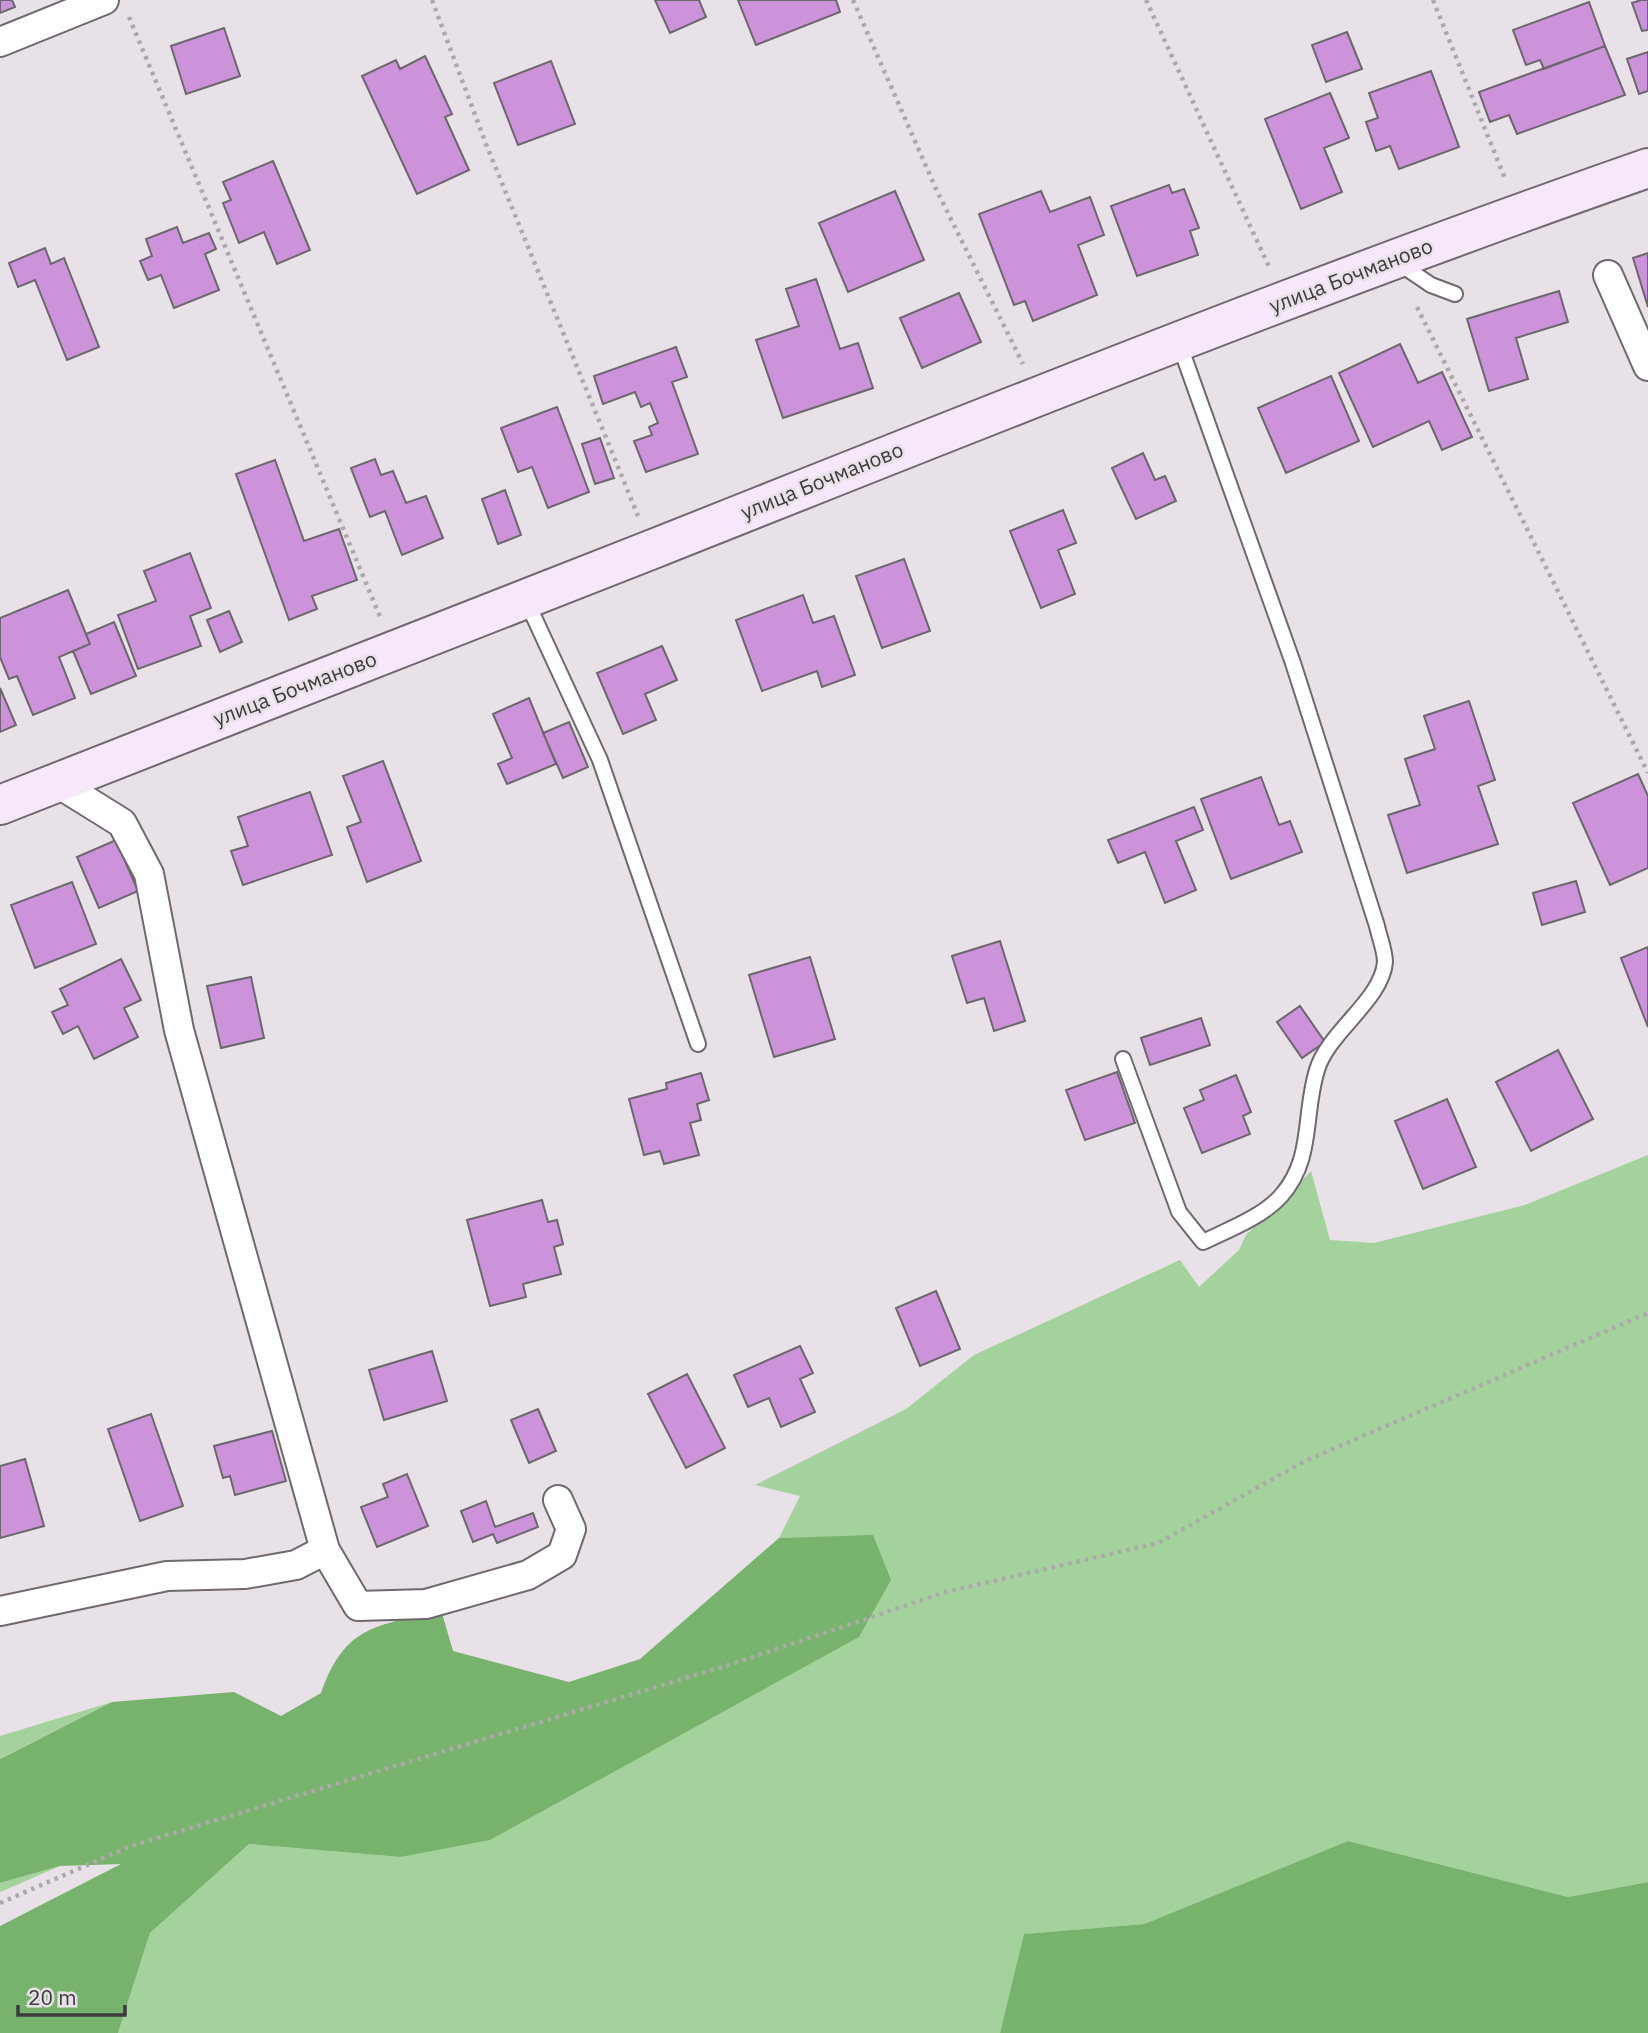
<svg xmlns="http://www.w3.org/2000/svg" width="1648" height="2033" font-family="'IBM Plex Sans',sans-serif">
<rect width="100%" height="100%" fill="#e8e1e7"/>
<path fill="#a4d29c" d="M1648 1155V1882L1568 1897 1348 1841 1144 1924 1025 1934 1000 2033H118L150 1933 249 1844 400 1857 873 1536 779 1538 800 1496 755 1485 906 1409 974 1355 1180 1260 1199 1287 1239 1250 1246 1235 1311 1171 1330 1240 1374 1243 1525 1205Z
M112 1702 3 1757 0 1759V1736Z
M60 1866 5 1890 0 1892V1883Z"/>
<path fill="#77b36d" d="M873 1535 891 1580 859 1637 490 1840 400 1857 249 1844 150 1933 118 2033H0V1926L121 1864 60 1866 0 1883V1759L112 1702 234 1692 281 1716 321 1693C346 1623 377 1627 441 1610L453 1651 569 1682 640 1659 779 1538Z
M1348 1841 1568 1897 1648 1882V2033H1000L1024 1934 1144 1924Z"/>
<path fill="#cc93db" stroke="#6c676d" stroke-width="2" d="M0 0H12L15 7 0 13Z
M655 0H699L706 17 670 33Z
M738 0H836L840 12 756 45Z
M1641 0H1648V30L1642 31 1632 3Z
M1589 2 1605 46 1544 69 1540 60 1526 65 1513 30Z
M224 28 240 76 186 94 171 46Z
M1347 32 1362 69 1326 82 1312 45Z
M1605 46 1625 95 1517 134 1509 115 1490 122 1479 92Z
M1648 52V91L1639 94 1627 59Z
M425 56 452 114 445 117 469 170 417 194 362 76 396 60 400 69Z
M551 61 575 124 518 145 494 83Z
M1431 71 1459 147 1399 169 1390 146 1376 151 1366 122 1378 118 1369 93Z
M1330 93 1349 138 1324 148 1342 192 1301 209 1265 119Z
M273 161 310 250 277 264 264 232 239 243 223 203 231 200 223 182Z
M1169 185 1172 193 1184 189 1199 228 1190 231 1198 255 1137 276 1111 206Z
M895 191 924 260 848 292 819 223Z
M1041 191 1050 212 1090 197 1104 235 1078 245 1097 295 1033 321 1025 301 1014 305 979 214Z
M177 227 183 243 209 233 216 249 205 254 219 290 174 308 161 275 148 280 140 261 152 256 146 239Z
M45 248 51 264 64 258 99 347 67 360 35 280 18 287 9 263Z
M1648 253V307L1633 258Z
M816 279 840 349 858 343 873 388 783 418 756 340 799 326 786 289Z
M1559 291 1568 322 1516 338 1528 379 1489 391 1467 319Z
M959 293 981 342 922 368 900 318Z
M1400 344 1418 383 1442 372 1472 437 1442 450 1429 421 1373 447 1339 373Z
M676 347 687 377 672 382 698 454 646 472 634 441 652 435 649 427 658 423 650 403 641 407 635 392 603 404 594 376Z
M1331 376 1359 441 1286 473 1258 408Z
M557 407 589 492 548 508 532 467 518 472 501 428Z
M600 438 614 478 595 484 582 444Z
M1143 453 1155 480 1165 476 1176 501 1136 519 1112 468Z
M375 459 381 475 393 471 406 503 426 496 443 538 402 555 385 511 370 517 351 468Z
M275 460 304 541 339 529 357 580 312 596 317 609 289 620 236 474Z
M505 490 521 535 498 544 482 499Z
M1063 510 1076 543 1058 550 1075 594 1041 608 1010 531Z
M190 553 211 608 190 616 201 646 138 669 118 615 156 601 144 571Z
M904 559 930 631 882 648 856 576Z
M68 590 90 644 59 657 75 698 33 715 17 676 9 679 0 657V618Z
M803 595 813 623 834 616 855 675 822 687 817 671 762 691 736 620Z
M229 611 242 642 220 652 207 620Z
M114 622 136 676 91 694 73 651 90 644 86 634Z
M662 646 677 680 645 694 656 720 623 734 597 673Z
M0 688 16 725 0 732Z
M529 698 556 764 507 784 498 764 512 758 493 714Z
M1469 701 1495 780 1478 786 1498 844 1407 873 1388 815 1420 805 1405 759 1435 749 1424 716Z
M569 722 588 767 563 778 543 733Z
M383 761 421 861 367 882 347 827 361 822 343 776Z
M1638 774 1648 796V868L1610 885 1573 803Z
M1261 777 1279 825 1290 821 1302 852 1231 879 1201 799Z
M310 792 332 855 243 885 231 851 248 846 238 817Z
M1194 807 1203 830 1176 841 1196 890 1165 903 1145 852 1118 863 1108 840Z
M116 840 138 891 99 908 77 857Z
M1576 881 1585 912 1542 925 1533 893Z
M72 882 96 944 35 968 11 905Z
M1000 941 1025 1021 994 1031 984 998 967 1003 952 956Z
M1648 947V1027L1621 958Z
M810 957 835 1039 774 1057 749 975Z
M121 959 141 1000 124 1008 138 1037 94 1059 78 1026 63 1034 52 1012 68 1005 60 989Z
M251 977 264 1038 221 1048 207 986Z
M1300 1006 1325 1042 1302 1058 1277 1022Z
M1201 1018 1210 1045 1150 1065 1141 1038Z
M1558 1050 1593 1119 1531 1151 1496 1082Z
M1117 1072 1135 1123 1085 1140 1066 1090Z
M701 1073 709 1100 697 1104 701 1120 690 1123 699 1155 664 1164 660 1151 644 1155 629 1099 667 1089 666 1083Z
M1236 1075 1251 1112 1243 1116 1250 1134 1202 1153 1184 1108 1204 1100 1200 1090Z
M1447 1099 1476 1167 1423 1189 1395 1121Z
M542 1200 548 1222 557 1220 563 1244 554 1247 561 1274 523 1284 526 1297 490 1306 467 1220Z
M936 1291 960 1349 920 1366 896 1308Z
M800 1346 813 1373 800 1379 815 1412 781 1427 769 1398 748 1407 734 1375Z
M432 1351 447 1401 384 1420 369 1370Z
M687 1374 725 1448 686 1468 648 1394Z
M538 1409 556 1451 529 1463 511 1420Z
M151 1414 183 1506 140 1521 108 1429Z
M272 1431 286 1481 235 1495 230 1476 223 1478 214 1446Z
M25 1459 44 1526 0 1538V1466Z
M407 1474 428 1526 377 1547 361 1507 388 1497 383 1484Z
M486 1501 495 1527 533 1513 538 1527 497 1543 493 1534 473 1542 461 1511Z"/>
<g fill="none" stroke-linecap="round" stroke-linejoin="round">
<defs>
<path id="service" d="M1397 262 1431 285 1455 294
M526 600 600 760 698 1044
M1123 1059 1179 1212 1203 1242C1228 1230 1262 1217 1281 1196 1314 1159 1303 1115 1317 1070 1328 1032 1382 1000 1385 962 1385 951 1379 936 1377 926L1293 663 1179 343"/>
<path id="minor" d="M0 42 104 0
M1608 275 1648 366
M325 1550 358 1606 426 1604 528 1575 562 1555 571 1529 558 1500
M0 1611 167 1576 245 1574 296 1565 325 1550 179 1030 149 874 122 823 56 782"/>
<path id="secondary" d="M0 805C218 720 436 635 653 549 983 418 1312 285 1648 168"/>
</defs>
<use href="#service" stroke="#6f686e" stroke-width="18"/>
<use href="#minor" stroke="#6f686e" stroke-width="32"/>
<use href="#secondary" stroke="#6f686e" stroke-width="42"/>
<path stroke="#aea8ad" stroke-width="4.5" stroke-dasharray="3.5 5" stroke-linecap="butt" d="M432 0 486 144 638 516
M853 0 936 189 1023 364
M1146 0 1270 269
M1433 0 1506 181
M129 17 381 619
M1417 307 1648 773
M0 1903 131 1846 732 1664 946 1592 1158 1543 1305 1461 1648 1313"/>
<use href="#service" stroke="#fff" stroke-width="14"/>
<use href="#minor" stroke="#fff" stroke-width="28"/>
<use href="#secondary" stroke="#f6e8fa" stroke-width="38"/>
</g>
<g text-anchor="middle" stroke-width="5" stroke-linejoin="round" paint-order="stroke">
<g font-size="21" fill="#3e3b3e" stroke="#e8e1e7">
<text transform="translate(1351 276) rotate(-21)" y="7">улица Бочманово</text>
<text transform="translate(822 481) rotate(-22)" y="7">улица Бочманово</text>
<text transform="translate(295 689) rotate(-21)" y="7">улица Бочманово</text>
</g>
</g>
<path d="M18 2005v10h107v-10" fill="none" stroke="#3e3b3e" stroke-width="3.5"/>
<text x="28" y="2005" font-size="21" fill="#3e3b3e" stroke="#e8e1e7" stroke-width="5" paint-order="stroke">20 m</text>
</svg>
